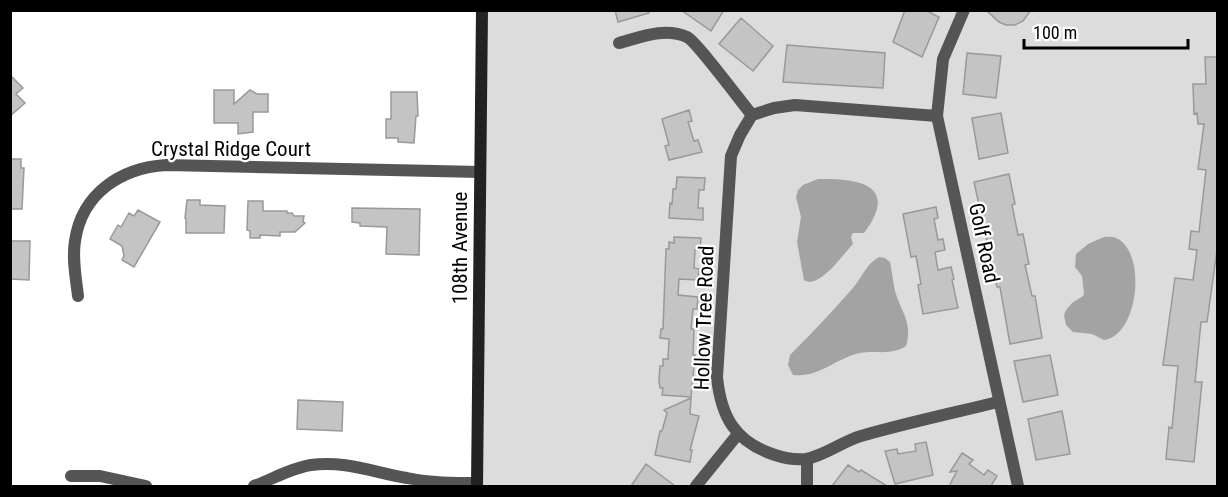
<svg xmlns="http://www.w3.org/2000/svg" width="1228" height="497" font-family="'Roboto Condensed',sans-serif">
<rect width="100%" height="100%" fill="#fff"/>
<path fill="#dcdcdc" d="M481 11H1217V486H479Z"/>
<path fill="#a3a3a3" d="M818 179C859 178 900 185 864 233H853L851 237 853 244C843 254 819 290 804 280L797 242 801 217 796 197 798 190 803 185Z
M1104 237C1108 237 1113 236 1118 239 1147 255 1138 336 1104 340L1092 334 1073 332 1066 325 1064 315 1066 310 1072 303 1083 296 1084 294 1082 276 1075 267 1076 254 1088 244Z
M879 257 885 258 890 262C892 271 893 282 895 291 901 312 913 322 906 346 891 356 876 350 860 353 836 358 819 378 793 375L788 365 790 355C811 334 832 312 852 289 862 278 865 265 879 257Z"/>
<path fill="#c4c4c4" stroke="#999" stroke-width="1.5" d="M615 10H649V13L618 22Z
M681 10H724L711 31Z
M905 10H925L939 17 922 57 893 42Z
M986 10H1031L1023 21 1015 25H1006L999 22Z
M741 18 773 46 753 71 719 44Z
M787 45 885 53 883 88 783 82Z
M967 53 1001 56 996 98 963 94Z
M1205 57H1218V243L1207 322H1201L1195 382H1202L1194 462 1166 459 1169 427 1172 428 1178 366 1163 365 1175 278 1193 280 1197 250 1189 249 1191 231 1199 232 1206 170 1198 169 1204 124H1198L1197 113 1194 114 1193 84H1206Z
M10 75 23 88 16 94 25 103 10 116Z
M214 90H234V104L250 90 257 94H268V112H253V132L238 134V123H214Z
M391 92H417L418 116H416L414 143 398 142V138H386V119H391Z
M689 110 692 121 688 122 694 141 698 140 702 152 669 160 665 146 669 145 662 119Z
M1001 113 1008 153 979 159 972 118Z
M10 159H21V168H24L22 209H10Z
M1009 174 1015 204 1012 205 1018 235 1023 234 1029 264 1025 265 1032 296H1035L1042 338 1010 344 1000 287H997L974 182Z
M677 177 705 178 704 190H699L698 208H703V220L669 218 670 203 672 204 673 189H676Z
M187 200H200V205L225 206 224 233H186V219L185 218Z
M248 201H263V211H287V213H292L294 216H304L303 222 305 223 295 232H280V236L260 235V238H250V231L247 230Z
M936 207 938 218 934 219 938 240 943 239 945 250 935 252 938 270 951 267 954 279 952 280 958 308 923 314 918 285 921 284 916 256 911 257 903 214Z
M352 208 420 209 419 255 386 254 387 227 360 226V223L352 222Z
M138 210 160 222 134 267 122 260 124 256 122 246 110 239 118 225 121 227 129 213 134 216Z
M674 237 701 238 700 250H695L694 268 699 269 698 280 679 279 678 295 698 297 697 309H693L691 329H694L693 355H695L691 397 662 395 663 388H660L659 381 660 366H663V359H668L669 339 660 338 661 329H663L666 249H669V242L674 243Z
M10 241H30L29 280 10 279Z
M1050 355 1058 395 1023 402 1014 361Z
M691 398 690 414 699 416 690 450H692L690 462 655 455 660 431H662L667 413 664 410Z
M298 400 343 402 342 431 297 429Z
M1062 411 1070 454 1036 460 1028 419Z
M926 442 933 475 895 484 885 451 897 449 898 454 916 451 915 444Z
M962 453 973 460 969 464 984 475 988 470 997 476 991 486H949L957 471 950 472Z
M646 464 675 486H631Z
M848 465 859 472 861 470 887 486H832Z"/>
<g fill="none" stroke-linecap="round" stroke-linejoin="round">
<path stroke="#555" stroke-width="12" d="M964 10 943 59 937 116 1018 486
M619 43C641 37 665 27 687 37 696 41 742 103 752 115
M937 116 795 105 774 108 752 115 740 135 731 156 717 377C721 417 735 442 775 455 784 458 796 460 806 459 824 456 843 441 861 436 906 423 953 413 998 402
M78 296C76 278 72 259 75 241 82 193 121 168 166 165L480 172
M807 459V486
M71 476H100L146 486
M254 486C273 479 291 468 311 465 344 460 376 473 407 478 431 483 454 483 477 483
M696 486 738 434"/>
<path stroke="#222" stroke-width="12" d="M477 486 482 10"/>
</g>
<g text-anchor="middle" stroke-width="4.5" stroke-linejoin="round" paint-order="stroke">
<g font-size="21" fill="#000" stroke="#fff">
<text x="231" y="156">Crystal Ridge Court</text>
<text transform="translate(984 243) rotate(78)" y="7">Golf Road</text>
<text transform="translate(460 248) rotate(-90)" y="7">108th Avenue</text>
<text transform="translate(704 318) rotate(-88)" y="7">Hollow Tree Road</text>
</g>
</g>
<rect width="1228" height="497" fill="none" stroke="#000000" stroke-width="24"/>
<path d="M1024 39v9h164v-9" fill="none" stroke="#000000" stroke-width="3"/>
<text x="1033" y="39" font-size="18" fill="#000000" stroke="#ffffff" stroke-width="4.5" paint-order="stroke">100 m</text>
</svg>
